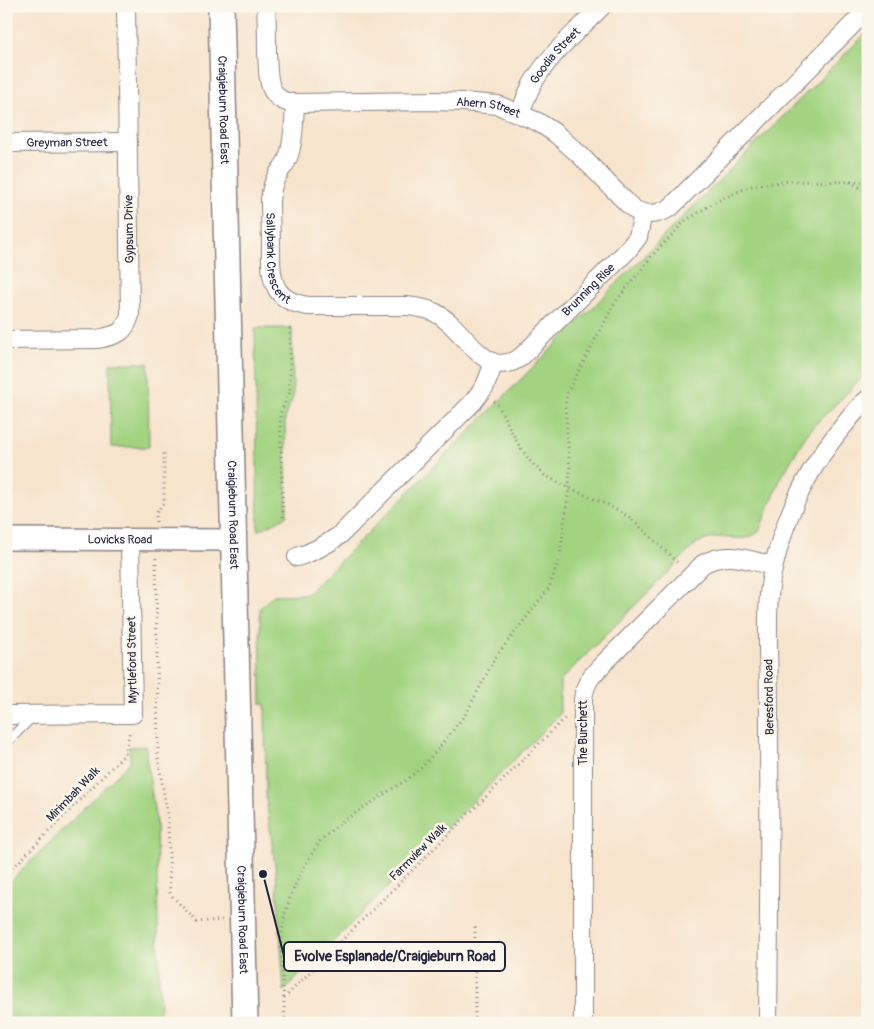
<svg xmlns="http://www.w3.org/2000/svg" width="874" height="1029" font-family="Pangolin,sans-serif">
<rect width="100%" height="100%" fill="#fbf7ec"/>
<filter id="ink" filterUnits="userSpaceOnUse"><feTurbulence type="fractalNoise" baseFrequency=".02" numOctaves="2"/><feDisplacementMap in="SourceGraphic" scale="10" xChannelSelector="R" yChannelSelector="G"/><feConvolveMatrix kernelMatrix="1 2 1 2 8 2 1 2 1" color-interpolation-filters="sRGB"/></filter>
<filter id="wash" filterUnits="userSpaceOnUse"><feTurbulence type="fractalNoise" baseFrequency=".0096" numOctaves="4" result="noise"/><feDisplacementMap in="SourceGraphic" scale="20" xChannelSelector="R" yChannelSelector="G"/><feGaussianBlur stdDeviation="1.12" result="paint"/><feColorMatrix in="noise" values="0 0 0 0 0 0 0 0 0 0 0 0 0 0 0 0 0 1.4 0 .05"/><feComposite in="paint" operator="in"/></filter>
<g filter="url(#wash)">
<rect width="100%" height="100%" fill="#f7e4cd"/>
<path fill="#a3d381" stroke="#627a5e" d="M868 31V372L811 429 802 442 780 480 759 531C747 543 735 537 721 537 712 538 705 540 697 543L560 681V714L284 991 276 873 266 798 265 704H261L260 608 273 595 307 594Z
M255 328H292L293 397 285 416 287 516 258 531Z
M110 363H148L149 447H111Z
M146 746V755L156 822 160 1023H6V886L130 762 129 747Z"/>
</g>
<g filter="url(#ink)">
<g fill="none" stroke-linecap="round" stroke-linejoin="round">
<defs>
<path id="service" d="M6 743 34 715"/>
<g id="minor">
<path id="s1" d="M266 6C267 22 267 37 267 53 268 64 267 77 271 87 275 98 285 103 295 103 294 121 294 141 288 158 286 164 281 169 278 174 273 182 271 191 270 200 270 216 271 232 271 248 271 260 270 275 276 287 282 300 295 304 308 306H407C416 307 426 308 434 312 458 324 470 352 494 363"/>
<path id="s2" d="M295 103 434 101 463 102 498 105 538 122 555 133 580 155 628 204 635 210 643 213"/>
<path id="s3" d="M520 114C525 100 529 87 538 75 555 49 581 28 602 6"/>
<path id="s4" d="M6 143 128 142"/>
<path d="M6 340 98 339C116 335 125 334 130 315L126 6"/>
<path id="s5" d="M297 557C314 552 326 545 340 535L473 402 485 386 494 363C505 365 514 363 522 356L627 251 638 237 643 213C654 215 661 213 671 207L868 9"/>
<path d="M6 715 133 714 130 540"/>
<path d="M583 1023V699C585 682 592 675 604 663L703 564C727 550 748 560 773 566"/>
<path d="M768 1023C769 928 770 833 769 739 769 708 769 678 768 648 768 620 767 591 774 565 786 513 810 465 845 424 852 415 859 406 868 399"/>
</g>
<g id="tertiary">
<path id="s6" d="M6 539 234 540"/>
</g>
<g id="secondary">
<path id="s7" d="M221 6 245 1023"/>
</g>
</defs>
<use href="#service" stroke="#8c8384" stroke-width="11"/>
<use href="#minor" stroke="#8c8384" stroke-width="20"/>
<use href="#tertiary" stroke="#8c8384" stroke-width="24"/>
<use href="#secondary" stroke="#8c8384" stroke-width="28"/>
<path stroke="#8c8384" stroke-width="3" stroke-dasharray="1 4" stroke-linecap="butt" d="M850 182 868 192
M494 401 498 405 517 442 529 460 544 475 569 488 608 505 632 519 679 564
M283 517 280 413 290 392V326
M156 522V513L164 502V453
M156 558 158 758 168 818 170 894 197 922 222 920
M6 875 125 754 130 730
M284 998 565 718
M285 1023 281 947 282 933 285 914 291 895 300 875 310 857 320 841 331 831 343 821 406 780 421 768 438 749 467 712 495 658 549 588 560 556 569 488 570 470 565 406 568 391 614 304 651 257 685 221 715 202 751 186 789 181 868 182
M475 1023V926"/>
<use href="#service" stroke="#fff" stroke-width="9"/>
<use href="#minor" stroke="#fff" stroke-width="18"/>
<use href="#tertiary" stroke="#fff" stroke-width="21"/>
<use href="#secondary" stroke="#fff" stroke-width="25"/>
</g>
</g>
<g text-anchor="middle" stroke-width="5" stroke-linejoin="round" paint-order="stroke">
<g font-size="12" fill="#22223b" stroke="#fbf7ec">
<text dy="4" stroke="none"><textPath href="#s3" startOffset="69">Goodia Street</textPath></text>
<text dy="4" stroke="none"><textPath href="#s2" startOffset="194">Ahern Street</textPath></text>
<text dy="4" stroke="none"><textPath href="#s7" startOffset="104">Craigieburn Road East</textPath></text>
<text dy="4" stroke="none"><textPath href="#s4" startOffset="61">Greyman Street</textPath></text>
<text transform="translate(129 229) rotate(-91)" y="4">Gypsum Drive</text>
<text dy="4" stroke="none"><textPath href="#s1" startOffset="274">Sallybank Crescent</textPath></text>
<text dy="4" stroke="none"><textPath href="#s5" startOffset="405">Brunning Rise</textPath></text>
<text dy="4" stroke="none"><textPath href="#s7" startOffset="509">Craigieburn Road East</textPath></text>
<text dy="4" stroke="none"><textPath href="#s6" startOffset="114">Lovicks Road</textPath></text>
<text transform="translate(132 660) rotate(-91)" y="4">Myrtleford Street</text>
<text transform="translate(769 697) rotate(-91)" y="4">Beresford Road</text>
<text transform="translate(583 733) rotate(-90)" y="4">The Burchett</text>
<text transform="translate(73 794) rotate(-46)" y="4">Mirimbah Walk</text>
<text transform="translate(418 852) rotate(-45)" y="4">Farmview Walk</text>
<text dy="4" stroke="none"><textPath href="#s7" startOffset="914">Craigieburn Road East</textPath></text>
</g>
</g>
<path fill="none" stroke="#22223b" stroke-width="2" d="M263 874L284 956"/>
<circle fill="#22223b" stroke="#fbf7ec" stroke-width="2" cx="263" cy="874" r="5"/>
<rect fill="#fbf7ec" stroke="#22223b" stroke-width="2" x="284" y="942" width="221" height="29" rx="5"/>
<g font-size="14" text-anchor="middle" font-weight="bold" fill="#22223b">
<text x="395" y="961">Evolve Esplanade/Craigieburn Road</text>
</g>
<rect width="874" height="1029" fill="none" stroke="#fbf7ec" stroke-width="25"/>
</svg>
